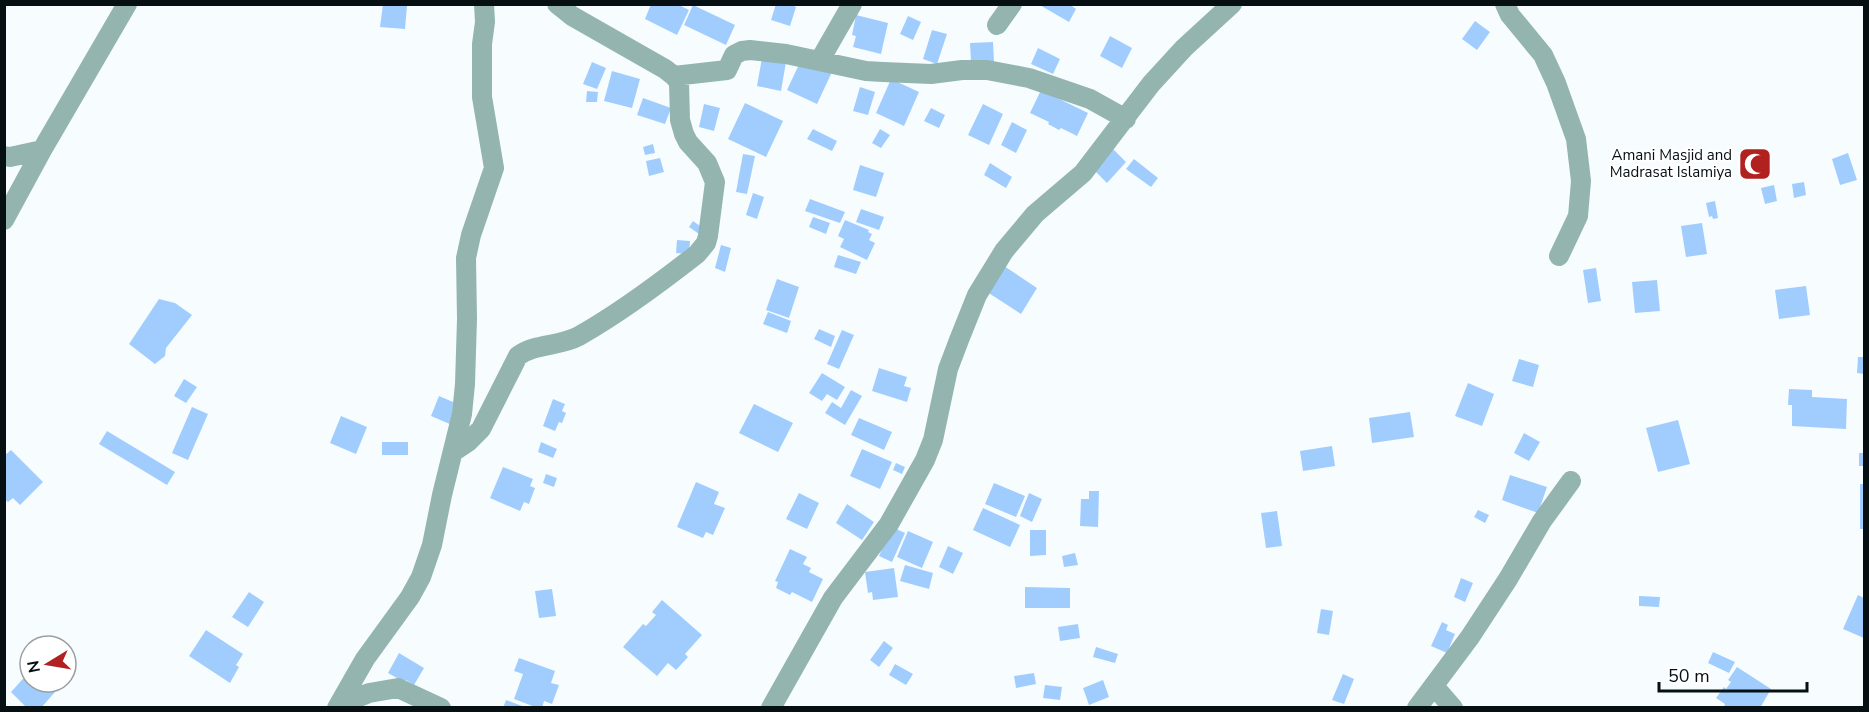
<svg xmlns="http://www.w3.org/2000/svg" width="1869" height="712" font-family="'Nunito Sans',sans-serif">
<rect width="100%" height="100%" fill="#f7fdff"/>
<path fill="#a1cdfe" d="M383 4 407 6 405 29 380 27Z
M651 4H677L689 10 677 35 645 19Z
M776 4H789L796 7 790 26 771 20Z
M1038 4H1069L1076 9 1069 22Z
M693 5 735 25 726 45 684 25Z
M856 15 888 23 881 54 853 47 856 36 852 35Z
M908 16 921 22 913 40 900 34Z
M1475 21 1490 32 1477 50 1462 39Z
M932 30 947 34 937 64 923 59Z
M1110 36 1132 48 1122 68 1100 56Z
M993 42 994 62H971L970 43Z
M1038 48 1060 59 1053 74 1031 64Z
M762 58 786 62 781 91 757 86Z
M802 58 832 72 817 104 787 90Z
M592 62 606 68 597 89 583 84Z
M612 71 640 79 632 108 604 101Z
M891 79 919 92 904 126 876 113Z
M860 87 875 92 868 115 853 111Z
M1041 90 1088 113 1077 136 1061 128 1059 130 1048 124 1049 122 1030 113Z
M587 91 598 92 597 102H586Z
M643 98 671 108 665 124 637 115Z
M745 103 783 121 766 157 728 139Z
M704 104 720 108 714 131 699 127Z
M983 104 1003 114 989 145 968 135Z
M931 108 945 115 939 128 924 121Z
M1012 122 1027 130 1016 153 1001 145Z
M813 129 837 141 832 151 807 139Z
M880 129 890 135 881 148 872 143Z
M653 144 655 153 645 155 643 147Z
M1113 149 1126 162 1107 183 1094 170Z
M1848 153 1857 180 1840 185 1832 159Z
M743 154 755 156 747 194 736 192Z
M660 158 664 172 649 176 646 161Z
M1134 159 1158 178 1151 187 1126 169Z
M990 163 1012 177 1006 188 984 175Z
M860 165 884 173 876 197 853 190Z
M1804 182 1806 195 1794 198 1792 184Z
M1774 185 1777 201 1765 204 1761 188Z
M753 193 764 197 757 219 746 215Z
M810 199 845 212 840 223 805 211Z
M1715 201 1718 218 1713 219 1712 216 1709 217 1706 203Z
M861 209 884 217 879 230 856 222Z
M813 217 830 223 826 234 809 227Z
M845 220 869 230 868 232 872 234 869 240 875 243 867 260 840 247 844 239 838 236Z
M693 221 703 228 699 234 689 227Z
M1702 223 1707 254 1686 257 1681 226Z
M677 240 690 241 689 254 676 253Z
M721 245 731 248 725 272 715 268Z
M838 255 861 262 856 274 834 267Z
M998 262 1037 288 1021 314 981 288Z
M1596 268 1601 301 1588 303 1583 270Z
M777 279 799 287 789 318 766 310Z
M1657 280 1660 311 1635 313 1632 282Z
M1806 286 1810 315 1779 319 1775 290Z
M159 299 175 303 192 315 166 348 165 356 155 364 129 344Z
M768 312 791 321 787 333 763 324Z
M819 329 835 336 831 347 814 339Z
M842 330 854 335 839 369 827 364Z
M1858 357H1864V374L1857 373Z
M1519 359 1539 365 1533 387 1512 381Z
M879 368 907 377 904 386 911 388 907 402 872 391Z
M822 373 845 387 837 400 827 394 822 401 809 393Z
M184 379 197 387 186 403 174 396Z
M1468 383 1494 394 1482 426 1455 416Z
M1789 389 1812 390V397L1847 399 1846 429 1792 426V405H1788Z
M851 390 862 396 845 425 825 413 832 402 841 408Z
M439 396 460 405 452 425 431 416Z
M553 399 565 404 562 411 566 413 562 423 559 422 555 431 543 426Z
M754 404 793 423 778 452 739 433Z
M192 407 208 414 188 460 172 453Z
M1410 412 1414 437 1372 443 1369 418Z
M341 416 367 427 356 454 330 443Z
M859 418 892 432 884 450 851 435Z
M1678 420 1690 464 1658 472 1646 428Z
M107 431 175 472 167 485 99 444Z
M1524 433 1540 442 1529 461 1514 453Z
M382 442H408V455H382Z
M541 442 557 449 553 458 538 452Z
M1332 446 1335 466 1303 471 1300 451Z
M862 449 892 462 880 489 850 476Z
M11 450 43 482 20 505 13 498 8 502 4 499V456Z
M1859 453H1864V466H1859Z
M896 463 905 467 902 474 893 470Z
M503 467 533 479 530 486 535 488 529 504 524 502 520 511 490 498Z
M546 474 557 478 554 487 543 483Z
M1510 475 1547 487 1538 513 1502 500Z
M696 482 719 492 714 504 725 508 713 535 706 532 703 538 677 527Z
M994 483 1025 496 1016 517 985 504Z
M1860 484H1864V529H1860Z
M1089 491H1099L1098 527 1080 526 1081 499H1089Z
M799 493 819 503 807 529 786 519Z
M1029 493 1042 499 1032 522 1020 516Z
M847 504 874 522 862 540 836 523Z
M983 508 1020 525 1010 547 973 530Z
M1478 510 1489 515 1485 523 1474 517Z
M1277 511 1282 546 1266 548 1261 513Z
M892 527 905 533 892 562 879 556Z
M1030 530H1046V555L1030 556Z
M908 531 933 542 922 568 897 557Z
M948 546 963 553 953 574 939 567Z
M790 549 807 557 803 564 811 568 809 572 823 579 812 602 792 592 790 595 776 588 778 582 775 581Z
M1075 553 1078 565 1064 567 1062 556Z
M905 565 933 573 929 589 900 581Z
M894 568 898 597 873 600 872 592 868 593 865 572Z
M1461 578 1473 583 1465 602 1454 597Z
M1025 587 1070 588V608H1025Z
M552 589 556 616 539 618 535 591Z
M249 592 264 602 248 627 232 617Z
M1858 595 1864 598V638L1843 629Z
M1639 596 1660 597 1659 607 1639 606Z
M662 600 702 635 685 654 688 657 676 670 668 663 657 676 623 647 643 624 646 626 656 615 652 612Z
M1321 609 1333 611 1329 635 1317 633Z
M1442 622 1448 625 1446 630 1455 634 1447 653 1431 646Z
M1078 624 1080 638 1060 641 1058 627Z
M206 630 243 654 236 665 239 667 230 683 189 656Z
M884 641 893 648 879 667 870 660Z
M1096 647 1118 654 1115 663 1093 657Z
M1713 652 1735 662 1729 673 1708 663Z
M399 653 424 668 414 685 406 680 404 682 388 673Z
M519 658 555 671 551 683 559 685 552 704 544 701 542 708H538L514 699 523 674 514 671Z
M895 664 913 674 906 685 889 675Z
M1737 667 1771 689 1760 708H1724L1725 704 1716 698 1724 687 1726 689 1731 682 1728 680Z
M30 671V682H44L55 692 41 708H27L11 692Z
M1034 673 1036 684 1016 688 1014 676Z
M1343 674 1354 679 1344 704 1332 700Z
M1103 680 1109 697 1089 705 1083 688Z
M1045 685 1062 687 1060 700 1043 698Z
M506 700 525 707V708H503Z"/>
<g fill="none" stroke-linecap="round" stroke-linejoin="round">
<path stroke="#94b5af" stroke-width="20" d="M1505 4 1510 15 1543 55 1556 83 1576 139 1581 181 1578 216 1559 256
M997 25 1012 4
M820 60 852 4
M674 76 727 70 734 55 742 51 750 50 786 54 866 71 883 72 931 74 962 70H987L1029 78 1090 99 1126 119
M4 156 10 157 42 150
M4 220 42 150 127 4
M453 452 468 442 481 429 518 356C535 343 559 347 579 336 620 313 660 283 697 254L706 243 708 236 715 182 707 163 688 142 684 134 680 120 679 82 674 76 665 69 572 16 557 4
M1434 686 1453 708
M337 708 365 659 410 597 421 577 432 545 442 495 462 414 465 384 467 319 466 258 471 235 494 168 482 97V44L485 22 484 4
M340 708 349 701 369 693 398 688 441 708
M771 708 833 598 889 524 925 460 933 440 948 369 959 340 977 295 1004 251 1035 214 1083 173 1151 84 1184 48 1232 4
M1417 708 1470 637 1508 579 1542 521 1571 481"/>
</g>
<defs>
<symbol id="mosque-square" viewBox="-11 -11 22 22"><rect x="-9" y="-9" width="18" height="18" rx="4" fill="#b1211f" stroke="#fff"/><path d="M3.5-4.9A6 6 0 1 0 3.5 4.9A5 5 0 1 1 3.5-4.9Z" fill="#fff"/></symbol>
</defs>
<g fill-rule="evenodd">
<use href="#mosque-square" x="1736" y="145" width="38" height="38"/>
</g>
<g text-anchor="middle" stroke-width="4.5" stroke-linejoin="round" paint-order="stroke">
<g font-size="15" fill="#061013" stroke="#fff" text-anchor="end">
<text x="1732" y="160">Amani Masjid and<tspan x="1732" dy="17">Madrasat Islamiya</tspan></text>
</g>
</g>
<rect width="1869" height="712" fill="none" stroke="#061013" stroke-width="12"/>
<g transform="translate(48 664) rotate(259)"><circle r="28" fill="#ffffff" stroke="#9b9fa1" stroke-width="1.5"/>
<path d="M0-4.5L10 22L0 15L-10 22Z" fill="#b1211f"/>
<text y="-9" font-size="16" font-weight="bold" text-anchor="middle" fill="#061013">N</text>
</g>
<path d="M1659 682v9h148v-9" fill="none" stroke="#061013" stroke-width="3"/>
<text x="1668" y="682" font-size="18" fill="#061013" stroke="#ffffff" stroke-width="4.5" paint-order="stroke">50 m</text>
</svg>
